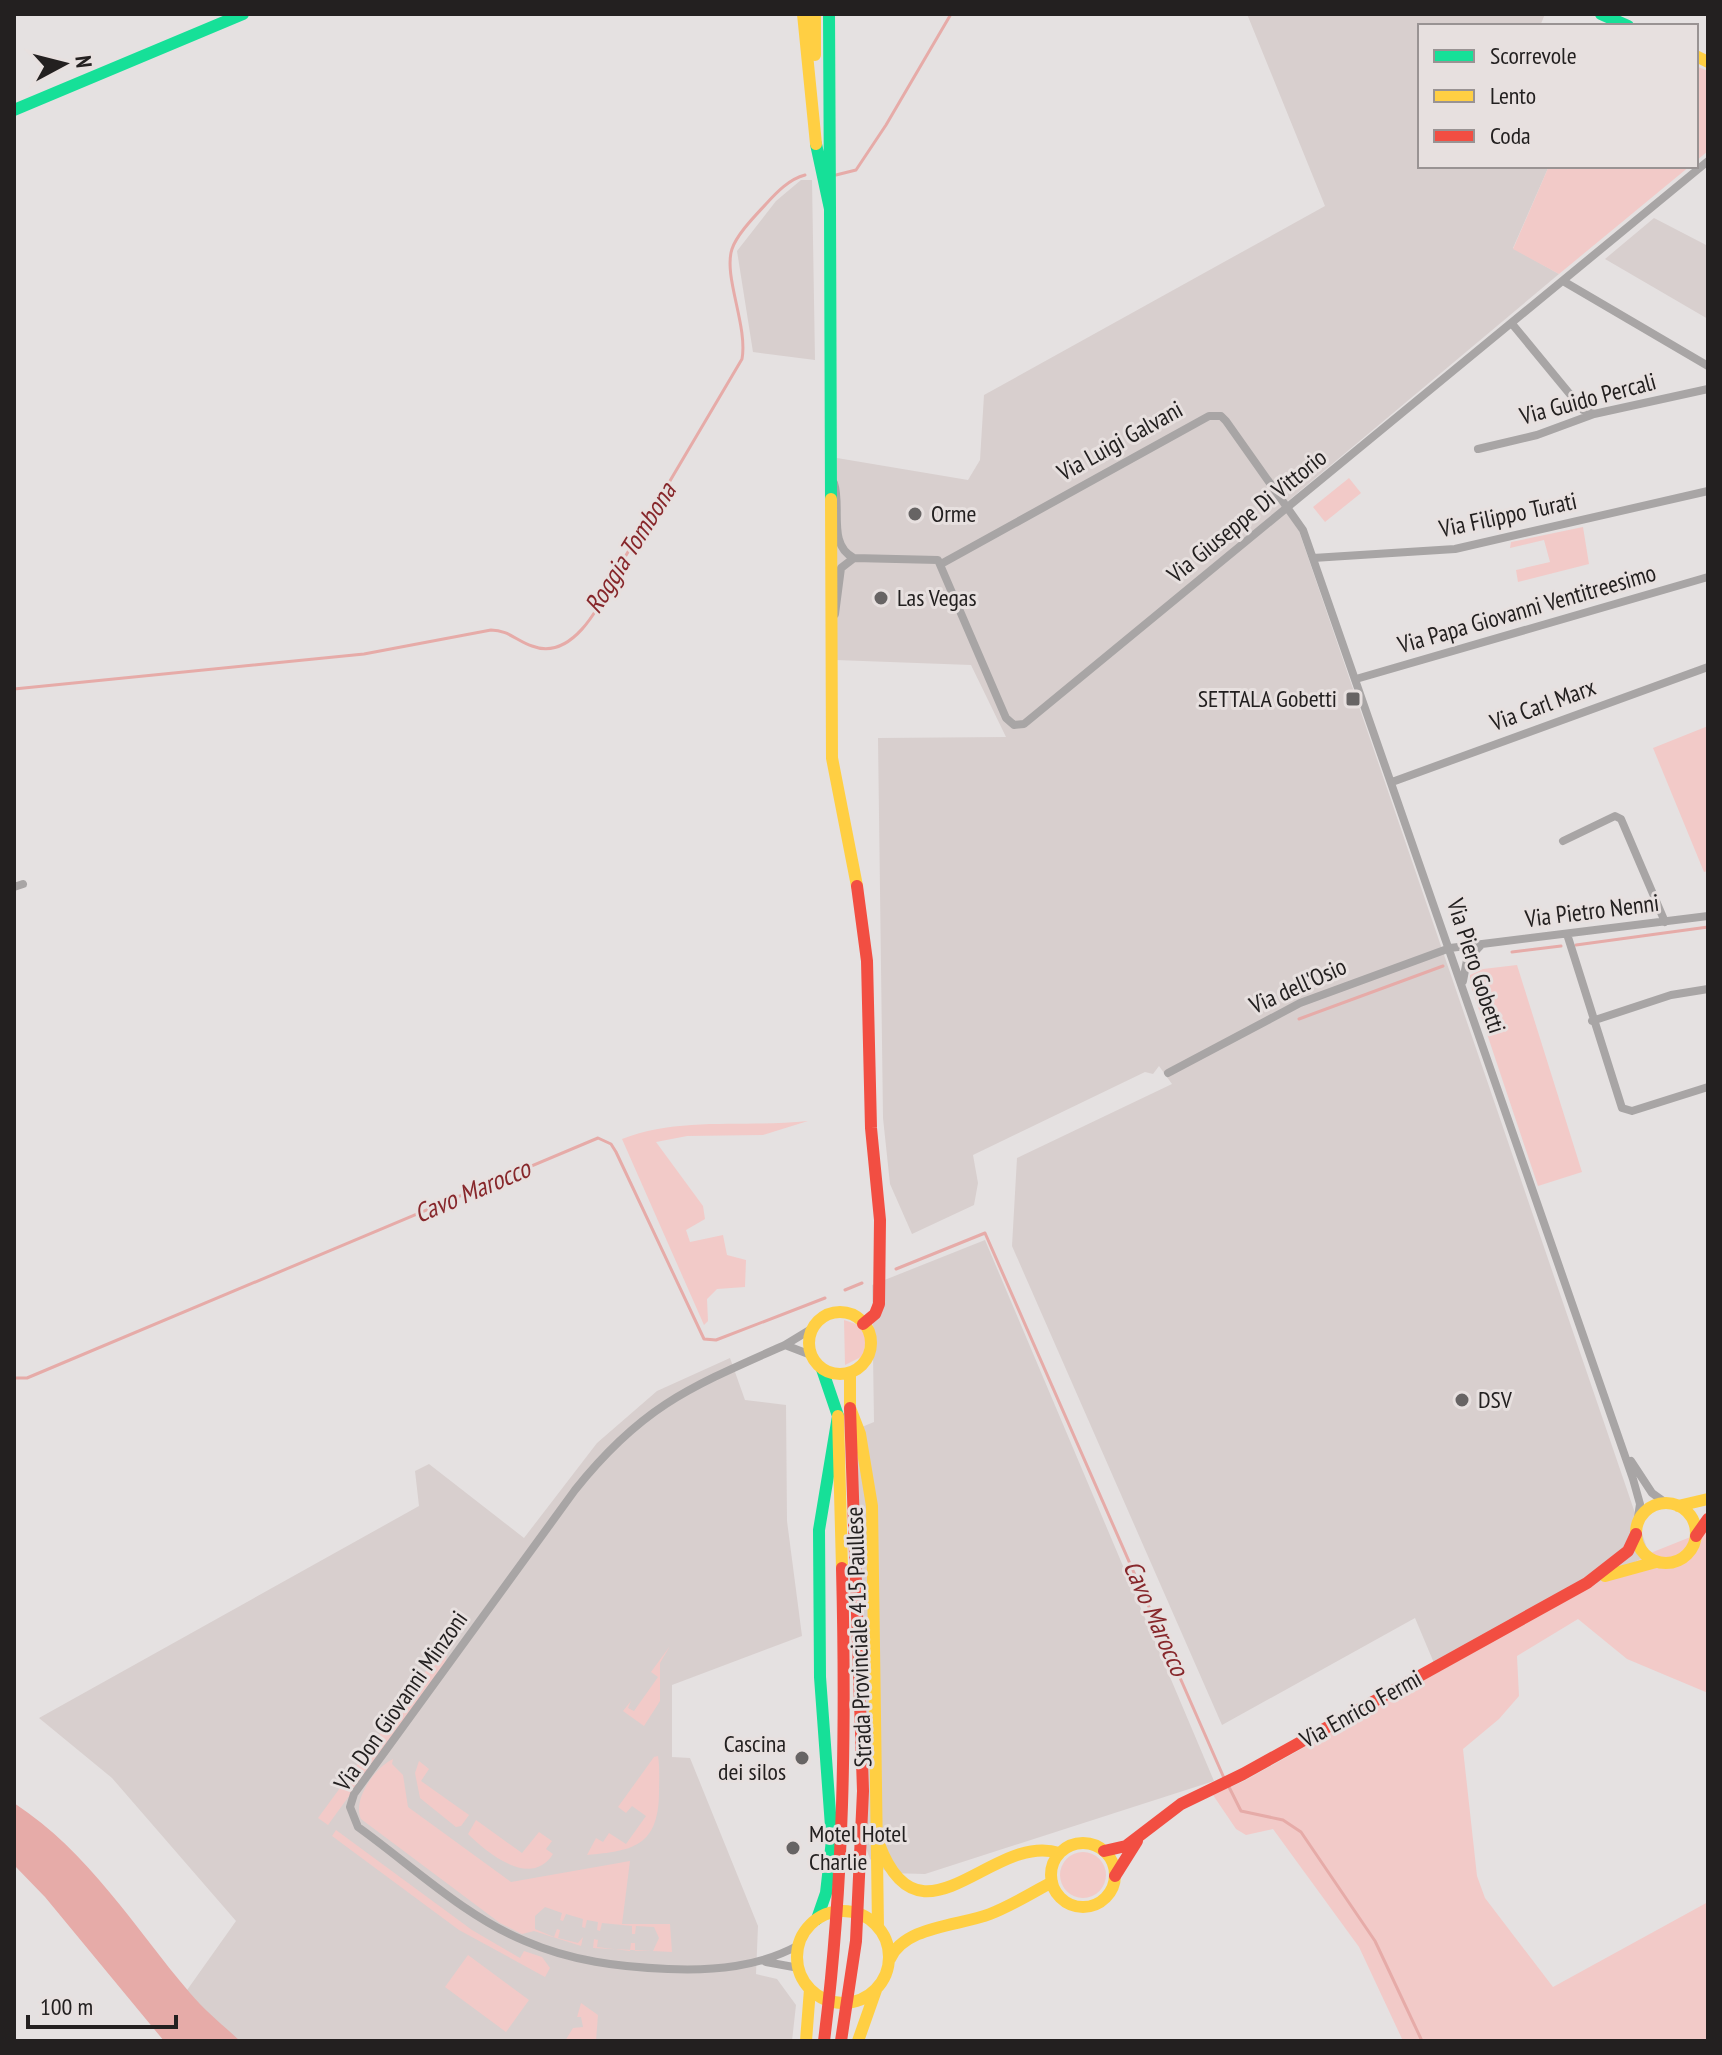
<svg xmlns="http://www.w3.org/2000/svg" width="1722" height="2055" font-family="'PT Sans Narrow',sans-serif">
<rect width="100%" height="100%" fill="#e5e1e1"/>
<path fill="#d8cfce" d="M1247 14H1545L1540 26H1420V166H1549L1513 248 1559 274 1282 506 1299 531 1649 1554 1483 1648 1434 1663 1415 1618 1222 1725 1012 1246 1017 1158 1172 1084 1159 1066 1153 1074 1145 1072 973 1155 978 1183 974 1205 912 1234 890 1184 883 1118 878 738 1006 737 971 665 836 660 837 458 968 480 980 460 984 395 1325 206Z
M801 180H812L815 360 753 352 737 251 776 201Z
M1654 218 1708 246V319L1605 259Z
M985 1240 1214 1781 925 1874 888 1873 870 1859 863 1840 857 1429 874 1422 872 1285Z
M730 1358 745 1400 786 1405 787 1521 802 1636 672 1685V1757L690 1758 758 1926 756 1974 777 1979 796 2005 792 2041H232L180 2000 236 1921 112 1778 39 1718 419 1506 415 1471 429 1464 524 1538 597 1443 657 1391Z"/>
<path fill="#f2cac8" d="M1696 66 1708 71V151L1696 161Z
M1549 166H1690L1559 274 1513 249Z
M1349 478 1361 493 1325 522 1313 507Z
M1583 527 1589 564 1518 582 1516 570 1550 562 1544 540 1510 548 1511 542Z
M1708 726V871L1704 872 1653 748Z
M1517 965 1582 1172 1538 1186 1470 983V975L1483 969Z
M808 1121 763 1135 687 1136 656 1142 703 1206 705 1219 686 1230 690 1242 723 1235 727 1255 746 1260 745 1287 717 1289 707 1299 708 1321 704 1325 622 1139C681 1116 746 1128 808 1121Z
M844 1320 859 1325 866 1338 863 1356 845 1365Z
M1708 1530V1693L1627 1659 1578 1619 1517 1656 1519 1696 1499 1719 1463 1749 1477 1876 1485 1898 1553 1987 1708 1902V2041H1403L1359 1947 1273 1829 1246 1835 1236 1829 1213 1795 1244 1781 1653 1552Z
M670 1646 660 1663V1701L644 1726 623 1711 631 1701 628 1708 634 1711 658 1677 651 1672Z
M442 1649 447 1655 445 1664 328 1825 318 1818Z
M658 1756C660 1768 659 1782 659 1794 658 1846 633 1851 587 1855L596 1838 603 1842 609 1833 626 1844 646 1816 632 1806 626 1813 618 1807 654 1757Z
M393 1759 392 1764 403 1775 408 1807 511 1882 630 1861 622 1924H670L672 1952 593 1948 594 1939 598 1940 597 1947 630 1951 631 1943H635V1951H653L659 1938 654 1927 636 1926 635 1934H632V1926L602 1923 600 1931 597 1930 598 1922 587 1920 585 1928 582 1927 583 1919 566 1914 563 1921 560 1920 562 1913 545 1907 535 1916V1929L554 1937 557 1929 560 1930 558 1938 578 1943 583 1937 581 1946 534 1931 522 1934 500 1923 361 1819C352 1800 375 1767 393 1759Z
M419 1761 429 1769 421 1781 469 1815 461 1826 456 1827 420 1798 415 1773Z
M476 1820 522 1853 539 1832 552 1841 546 1849 553 1854C531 1889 487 1853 468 1834Z
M336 1830 472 1930 520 1958 524 1951 542 1957 550 1968 545 1977 459 1930 332 1836Z
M1060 1875a23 23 0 1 1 46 0a23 23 0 1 1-46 0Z
M468 1955 529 2000 506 2032 445 1987Z
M581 2003 598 2015 596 2041H565L573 2028 583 2027 581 2017H577Z"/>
<path fill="#e6aba8" d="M14 1803C90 1853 133 1926 190 1993 205 2011 223 2025 240 2041H164L45 1897 14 1865Z"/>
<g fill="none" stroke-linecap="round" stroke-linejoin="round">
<path stroke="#e6aba8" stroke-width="3" d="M836 175 856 170 886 125 951 14
M14 689 364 654 491 630C508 630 517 641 532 646 571 661 599 609 612 579L742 359C748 326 723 276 732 249 737 234 755 216 766 204 776 193 789 179 805 175
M1576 945 1708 927
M1512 952 1561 946
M1299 1019 1443 966
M896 1269 985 1233 1224 1778
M845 1290 862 1283
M14 1378H27L598 1138 611 1144 616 1152 704 1339 716 1340 825 1298
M1228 1785 1241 1811 1283 1820 1301 1832 1375 1941 1422 2041"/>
<path stroke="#a8a5a5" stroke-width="8" d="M1563 281 1708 366
M1513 325 1583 410 1594 414
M1478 449 1537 435 1594 414 1708 389
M834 483C842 507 827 545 854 558
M1313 558 1455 549 1708 491
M941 564 1209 416H1221L1226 421 1303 530 1633 1479 1640 1504 1637 1524
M835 614 841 568 854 558 938 560 1006 718 1014 725 1024 724 1708 161
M1356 679 1708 577
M1392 782 1708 667
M1563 841 1615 816 1621 819 1665 922
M14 887 23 884
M1567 934 1622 1108 1632 1111 1708 1087
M1463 981 1467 960 1481 945
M1592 1021 1671 995 1708 989
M1168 1073 1300 1003 1450 948 1708 916
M785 1345C690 1387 642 1406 575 1490L354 1794 350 1807 358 1827C411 1865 464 1916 525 1941 571 1961 619 1967 668 1969 714 1971 759 1967 799 1945
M811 1355 785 1345 813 1328
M1631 1461 1652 1493 1666 1503
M766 1962 799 1968"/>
<path stroke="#16e098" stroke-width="12" d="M829 14 830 209
M1601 14 1628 26
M14 110 243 14
M816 144 830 209 831 499
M817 1919 826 1893 832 1840 820 1677 819 1530 838 1416 822 1369"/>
<path stroke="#ffcf43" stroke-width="12" d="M803 14 816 144
M815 14V55
M1696 56 1708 62
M831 499 832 758 857 886
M809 1343a31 31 0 1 1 62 0a31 31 0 1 1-62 0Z
M850 1373V1408L860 1434 872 1506 878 1927
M838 1416 842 1568
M1636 1533a30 30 0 1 1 60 0a30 30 0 1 1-60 0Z
M1678 1506 1708 1499
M1605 1576 1656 1562
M1051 1875a32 32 0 1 1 64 0a32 32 0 1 1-64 0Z
M879 1844C921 1956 993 1831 1059 1853
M797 1957a46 46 0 1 1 92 0a46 46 0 1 1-92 0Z
M890 1959C904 1926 959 1926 990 1914 1011 1906 1032 1893 1052 1882
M806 2041 810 1989
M858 2041 876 1990"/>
<path stroke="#f24e42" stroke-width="12" d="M857 886 867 961 871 1128 880 1220 879 1304 875 1314 863 1324
M1696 1536 1708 1519
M1104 1851 1126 1846 1181 1804 1243 1774 1587 1583 1628 1551 1636 1534
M1115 1876 1137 1841
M824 2041C844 1883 846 1727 842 1568
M841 2041 856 1941 863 1791 850 1408"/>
</g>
<g fill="#676464" stroke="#e7e0df" stroke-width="3">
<circle cx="915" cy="514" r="8"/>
<circle cx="881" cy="598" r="8"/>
<rect x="1345" y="691" width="16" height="16" rx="4"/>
<circle cx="1462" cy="1400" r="8"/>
<circle cx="802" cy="1758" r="8"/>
<circle cx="793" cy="1848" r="8"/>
</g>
<g text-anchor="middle" stroke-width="6" stroke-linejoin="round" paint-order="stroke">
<g font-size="24" fill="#232020" stroke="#e7e0df">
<text transform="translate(1588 399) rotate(-15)" y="8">Via Guido Percali</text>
<text transform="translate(1120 441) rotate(-29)" y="8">Via Luigi Galvani</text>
<text transform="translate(1508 515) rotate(-12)" y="8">Via Filippo Turati</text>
<text transform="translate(1247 516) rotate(-39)" y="8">Via Giuseppe Di Vittorio</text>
<text transform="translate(1527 609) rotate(-16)" y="8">Via Papa Giovanni Ventitreesimo</text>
<text transform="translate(1543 705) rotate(-20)" y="8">Via Carl Marx</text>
<text transform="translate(1592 911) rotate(-7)" y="8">Via Pietro Nenni</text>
<text transform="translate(1476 966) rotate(72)" y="8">Via Piero Gobetti</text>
<text transform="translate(1298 986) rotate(-24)" y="8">Via dell'Osio</text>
<text transform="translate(859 1637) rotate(-92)" y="8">Strada Provinciale 415 Paullese</text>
<text transform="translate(401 1701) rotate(-55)" y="8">Via Don Giovanni Minzoni</text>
<text transform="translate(1361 1709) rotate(-29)" y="8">Via Enrico Fermi</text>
</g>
<g font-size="24" fill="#232020" stroke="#e7e0df" text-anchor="start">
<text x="931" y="522">Orme</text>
<text x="897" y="606">Las Vegas</text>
<text x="1337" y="707" text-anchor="end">SETTALA Gobetti</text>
<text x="1478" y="1408">DSV</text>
<text x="786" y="1752" text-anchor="end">Cascina<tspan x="786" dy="28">dei silos</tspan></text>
<text x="809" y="1842">Motel Hotel<tspan x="809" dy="28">Charlie</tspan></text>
</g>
<g font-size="26" font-style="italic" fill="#87272b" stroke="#e7e0df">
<text transform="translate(630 548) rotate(-58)" y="9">Roggia Tombona</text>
<text transform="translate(472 1191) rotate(-23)" y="9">Cavo Marocco</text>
<text transform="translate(1156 1618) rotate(66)" y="9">Cavo Marocco</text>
</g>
</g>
<rect width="1722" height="2055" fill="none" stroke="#232020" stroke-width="32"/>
<rect x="1418" y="24" width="280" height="144" fill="#e7e0df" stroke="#999393" stroke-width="2"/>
<rect x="1434" y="50" width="40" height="12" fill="#16e098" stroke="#999393" stroke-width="2"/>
<text x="1490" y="64" font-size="24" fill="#232020">Scorrevole</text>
<rect x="1434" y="90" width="40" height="12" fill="#ffcf43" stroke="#999393" stroke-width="2"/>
<text x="1490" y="104" font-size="24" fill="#232020">Lento</text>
<rect x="1434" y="130" width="40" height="12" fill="#f24e42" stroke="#999393" stroke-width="2"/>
<text x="1490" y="144" font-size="24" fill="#232020">Coda</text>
<g transform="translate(64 64) rotate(83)" stroke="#e7e0df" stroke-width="6" paint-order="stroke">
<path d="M0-6L14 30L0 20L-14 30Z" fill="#232020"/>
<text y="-12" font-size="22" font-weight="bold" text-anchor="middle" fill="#232020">N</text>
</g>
<path d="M28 2015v12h148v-12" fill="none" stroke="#232020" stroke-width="4"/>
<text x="40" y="2015" font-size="24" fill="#232020" stroke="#e7e0df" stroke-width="6" paint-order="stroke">100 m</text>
</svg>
